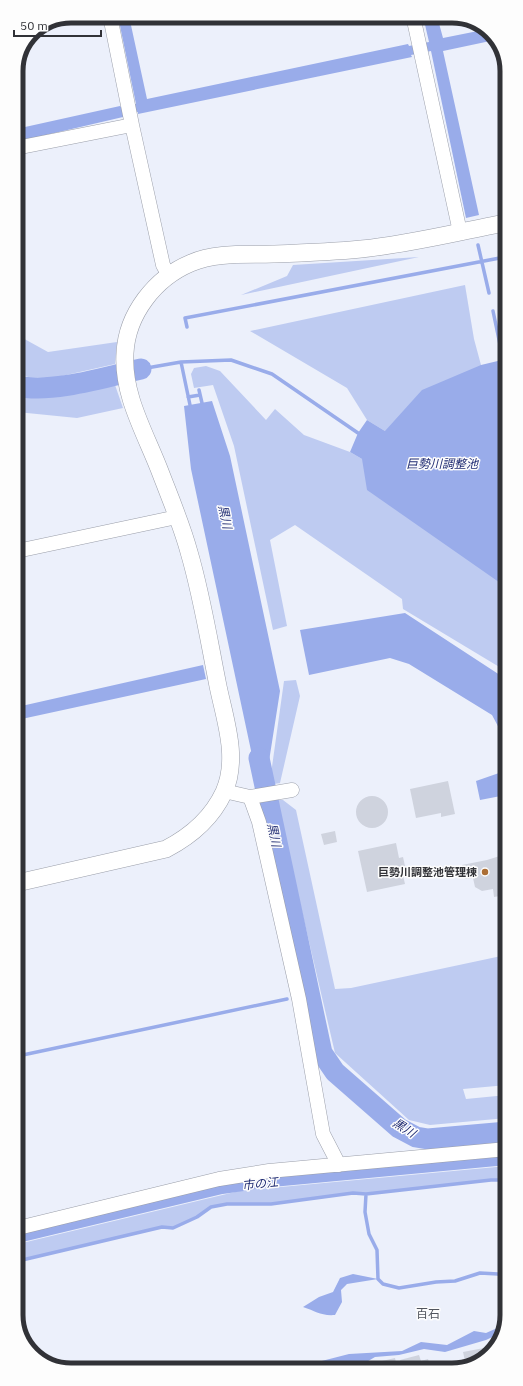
<svg xmlns="http://www.w3.org/2000/svg" width="523" height="1386" font-family="'IBM Plex Sans','Noto Sans JP',sans-serif">
<rect width="100%" height="100%" fill="#ecf0fb"/>
<path fill="#becbf1" d="M419 257 241 295 287 276 293 265Z
M465 285 474 339 481 365 503 402 506 458V671L403 609 402 599 295 525 270 540 287 626 273 630 234 446 213 385 194 388 191 374 194 368 206 366 220 371 266 420 275 409 304 435 350 452 362 459 385 431 367 420 347 388 250 331Z
M16 331 19 336 48 352 117 342 115 364 53 378 28 377 17 372Z
M114 382 123 408 77 418 17 412V389C46 401 84 388 114 382Z
M296 680 300 696 280 783 274 784 271 774 284 681Z
M276 800H283L296 810 335 989 351 988 506 955 507 1085 463 1089 466 1099 507 1095V1118L430 1125 409 1120 335 1053Z
M507 1166V1180H491L366 1194 353 1193 271 1204H227L211 1207 197 1217 173 1228 162 1227 18 1261V1244L239 1191Z"/>
<path fill="#99acea" d="M118 16H129L147 99 408 44 409 46 429 42 423 16H437L443 38 488 29 495 40 443 51 479 215 466 218 431 51 411 55 412 57 138 114V112L123 115V117L16 142V129L120 106 121 107 136 104Z
M506 359V587L367 490 362 459 350 452 358 433 367 420 385 431 422 390 481 365Z
M212 401 230 456 280 691 267 774 269 783 259 788 191 469 184 406Z
M405 613 506 679V795L480 800 476 781 499 773 506 765 500 730 492 715 409 664 390 658 309 675 300 630Z
M203 665 206 679 17 720V707Z
M353 1274 378 1279 347 1284 341 1290 342 1302 335 1315C320 1316 316 1311 303 1307L319 1297 333 1292 340 1278Z
M504 1325 501 1333 486 1340 445 1352 424 1349 399 1355 375 1357 358 1367 348 1369H267L286 1362 310 1364 349 1354 402 1351 421 1342 447 1345 474 1331 486 1333Z"/>
<g fill="none" stroke-linecap="round" stroke-linejoin="round">
<path stroke="#99acea" stroke-width="3.5" d="M478 245 489 293
M493 311 503 359
M187 327 185 318 505 257
M181 362 231 360 272 374 358 433
M141 369 181 362 190 405
M199 390 202 403
M188 397 200 395
M18 1056 287 999
M366 1194 365 1212 369 1234 377 1250 378 1279 383 1284 399 1288 436 1282 455 1281 480 1273 498 1274 507 1279
M18 1261 162 1227 173 1228 197 1217 211 1207 227 1204H271L353 1193 366 1194 491 1180H507"/>
<path stroke="#99acea" stroke-width="12" d="M18 1237 222 1188 272 1181 507 1159"/>
<path stroke="#99acea" stroke-width="21" d="M17 386C51 394 106 377 141 369
M259 758 322 1053 335 1072 399 1128 416 1137 428 1139 507 1132"/>
</g>
<path fill="#cfd3de" d="M448 781 455 814 441 817V813L416 818 410 789Z
M356 812a16 16 0 1 1 32 0a16 16 0 1 1-32 0Z
M335 831 337 842 324 845 321 834Z
M396 843 399 858 403 857 405 866 401 867 405 884 367 892 358 851Z
M503 855 506 856V895L494 897 493 889 482 891 475 887 473 878 465 879 462 865 487 860Z
M484 1348 486 1354 489 1353 477 1361 476 1355 473 1356V1359L465 1361 463 1352Z
M419 1355 421 1361 428 1359 431 1368H402L400 1360Z
M395 1358 397 1367 384 1368 382 1361Z
M463 1361 465 1368H450L449 1364Z"/>
<g fill="none" stroke-linecap="round" stroke-linejoin="round">
<defs>
<path id="minor" d="M413 16 460 232
M132 125 163 265 169 276
M16 148 132 125 110 16
M17 551 177 517
M224 791 250 797 259 822 299 999 323 1134 339 1165
M250 797 292 790
M18 1228 219 1179 269 1171 507 1149"/>
<path id="tertiary" d="M17 883 166 849C191 836 212 818 224 792 239 758 225 720 218 686 209 641 202 596 189 552 182 526 171 500 161 474 147 436 122 396 125 353 127 314 155 278 191 263 216 252 247 255 273 254 302 253 332 252 361 249 410 244 457 232 505 223"/>
</defs>
<use href="#minor" stroke="#9b9faa" stroke-width="15"/>
<use href="#tertiary" stroke="#9b9faa" stroke-width="18"/>
<use href="#minor" stroke="#fff" stroke-width="14"/>
<use href="#tertiary" stroke="#fff" stroke-width="17"/>
</g>
<circle fill="#ac6e34" stroke="#fdfdfd" stroke-width="1.5" cx="485" cy="872" r="4"/>
<g text-anchor="middle" stroke-width="3" stroke-linejoin="round" paint-order="stroke">
<g font-size="11" font-weight="bold" fill="#313237" stroke="#fdfdfd" text-anchor="end">
<text x="477" y="876">巨勢川調整池管理棟</text>
</g>
<g font-size="12" font-style="italic" fill="#202c73" stroke="#fdfdfd">
<text x="442" y="468">巨勢川調整池</text>
<text transform="translate(225 517) rotate(78)" y="4">黒川</text>
<text transform="translate(274 835) rotate(78)" y="4">黒川</text>
<text transform="translate(404 1128) rotate(32)" y="4">黒川</text>
<text transform="translate(260 1184) rotate(-6)" y="4">市の江</text>
</g>
<g font-size="12" fill="#51555e" stroke="#fdfdfd">
<text x="428" y="1318">百石</text>
</g>
</g>
<path d="M0 0H523V1386H0ZM71 23H452A48 48 0 0 1 500 71V1315A48 48 0 0 1 452 1363H71A48 48 0 0 1 23 1315V71A48 48 0 0 1 71 23Z" fill="#fdfdfd" fill-rule="evenodd"/>
<path fill="none" stroke="#313237" stroke-width="5" d="M71 23H452A48 48 0 0 1 500 71V1315A48 48 0 0 1 452 1363H71A48 48 0 0 1 23 1315V71A48 48 0 0 1 71 23Z"/>
<path d="M14 30v6h87v-6" fill="none" stroke="#313237" stroke-width="2"/>
<text x="20" y="30" font-size="12" fill="#313237" stroke="#fdfdfd" stroke-width="3" paint-order="stroke">50 m</text>
</svg>
